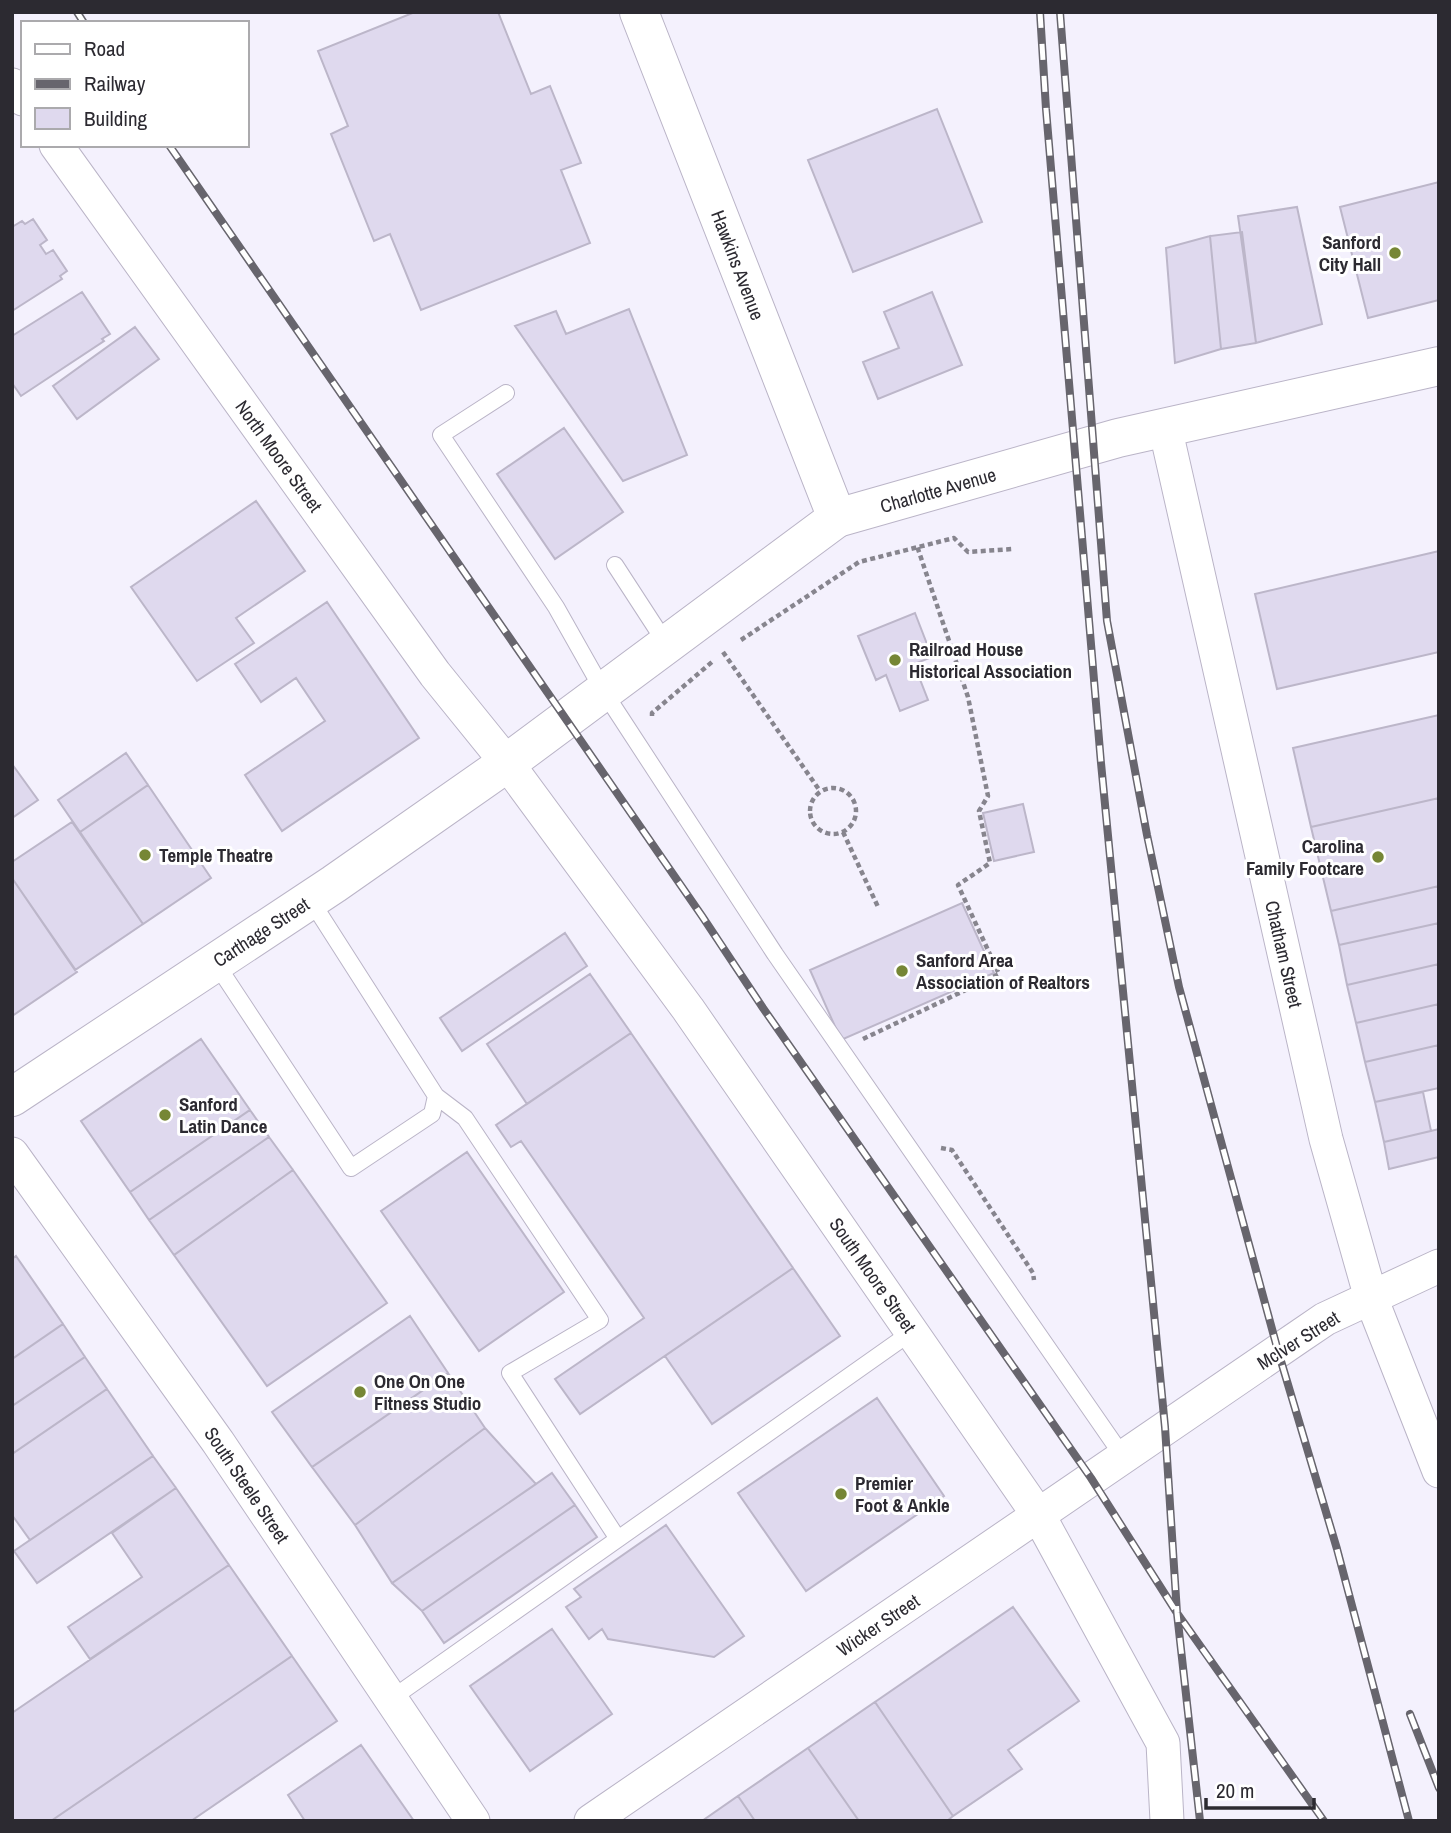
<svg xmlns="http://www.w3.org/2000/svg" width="1451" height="1833" font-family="'Archivo Narrow',sans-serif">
<rect width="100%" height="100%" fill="#f4f1fd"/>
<path fill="#dfd9ee" stroke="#bcb6c9" stroke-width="2" d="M415 12H498L531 94 550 86 581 163 561 170 590 243 421 310 390 234 374 241 331 134 348 126 318 51Z
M937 109 982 222 853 272 808 160Z
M1439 182V300L1368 318 1340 207Z
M1297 207 1322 324 1256 343 1238 216Z
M33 219 47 240 40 245 46 254 53 250 67 271 60 276 62 279 12 311V227L22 221 25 224Z
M1242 232 1256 343 1221 349 1210 236Z
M1210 236 1221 349 1175 363 1166 248Z
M82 292 110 334 102 339 104 341 21 396 12 383V336Z
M932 292 962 365 878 399 863 362 899 348 884 312Z
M629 309 687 455 623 481 515 326 556 311 566 334Z
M135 327 159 359 77 419 53 386Z
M564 428 623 512 555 559 497 474Z
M256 501 305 571 236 618 254 643 197 681 131 587Z
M1439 551V652L1277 689 1255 594Z
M327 602 419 738 282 831 245 775 325 721 296 678 261 702 235 664Z
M915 613 932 657 914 664 928 700 900 711 886 675 876 680 858 636Z
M1439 715V798L1311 827 1293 748Z
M126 753 148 785 80 832 58 800Z
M12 764 38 800 12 818Z
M148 785 211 878 143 924 80 832Z
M1439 798V886L1331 911 1311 827Z
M1023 804 1034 852 994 861 983 813Z
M72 822 143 924 75 970 12 878V862Z
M12 878 77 972 12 1016Z
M1439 886V923L1339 945 1331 911Z
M962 903 994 973 841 1040 810 970Z
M1439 923V964L1347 985 1339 945Z
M565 933 587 966 462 1051 440 1018Z
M1439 964V1004L1356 1023 1347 985Z
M590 974 631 1033 527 1104 487 1044Z
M1439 1004V1045L1365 1062 1356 1023Z
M631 1033 793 1268 580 1414 555 1379 644 1318 521 1141 511 1147 496 1125Z
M201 1039 250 1110 130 1192 81 1121Z
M1439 1045V1088L1375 1102 1365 1062Z
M1423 1092 1431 1131 1384 1142 1375 1102Z
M250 1110 269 1137 149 1220 130 1192Z
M1439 1129V1157L1389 1169 1384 1142Z
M269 1137 293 1170 174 1255 149 1220Z
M467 1152 564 1292 479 1351 381 1211Z
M293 1170 387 1303 267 1386 174 1255Z
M16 1256 63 1324 12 1359V1259Z
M793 1268 840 1336 712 1424 665 1356Z
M410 1316 448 1373 312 1467 272 1412Z
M63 1324 85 1357 12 1406V1359Z
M85 1357 107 1389 12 1454V1406Z
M448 1373 485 1428 355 1525 312 1467Z
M107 1389 153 1456 30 1540 12 1515V1454Z
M877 1398 944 1496 806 1591 738 1493Z
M485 1428 536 1484 392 1583 355 1525Z
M153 1456 176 1488 37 1583 14 1551Z
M552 1473 575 1505 422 1611 392 1583Z
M176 1488 229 1565 90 1659 68 1627 142 1577 112 1533Z
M575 1505 597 1537 444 1643 422 1611Z
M666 1525 744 1636 714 1657 608 1639 602 1629 589 1639 566 1607 581 1597 574 1589Z
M229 1565 292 1656 51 1821H12V1713Z
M1013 1607 1079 1701 1008 1750 1022 1769 953 1816 875 1702Z
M552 1629 612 1714 530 1771 470 1686Z
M292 1656 337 1721 191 1821H51Z
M875 1702 953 1816 947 1821H859L808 1748Z
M361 1745 414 1821H305L288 1795Z
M808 1748 859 1821H755L738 1796Z
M738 1796 755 1821H702Z"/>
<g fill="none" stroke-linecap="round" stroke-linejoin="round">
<defs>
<path id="lane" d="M506 393 441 435 556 607 604 692 775 954 1122 1455
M615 565 667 645
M215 962 351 1168 432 1114 436 1096 310 899
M436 1096 465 1118 600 1320 510 1373 618 1539
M391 1699 913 1331"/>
<path id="street" d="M12 85 23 99
M56 145 435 674 507 763 688 1009 1039 1516 1163 1743 1167 1821
M1165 427 1326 1139 1371 1298 1439 1471
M12 1154 218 1442 473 1821
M591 1821 1300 1336 1325 1319 1439 1266"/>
<path id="secondary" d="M837 518 1118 438 1439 366"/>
<path id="primary" d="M12 1097 334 884 507 763 837 518 639 12"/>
</defs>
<use href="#lane" stroke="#bab4c7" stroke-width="18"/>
<use href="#street" stroke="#bab4c7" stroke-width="35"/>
<use href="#secondary" stroke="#bab4c7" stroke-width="40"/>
<use href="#primary" stroke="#bab4c7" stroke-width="40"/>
<path stroke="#87858e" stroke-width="4.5" stroke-dasharray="5 3.5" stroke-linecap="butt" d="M741 640 859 562 954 538 968 552 1012 549
M723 652 820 791
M652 716V713L712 662
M810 811a23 23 0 1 1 46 0a23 23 0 1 1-46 0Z
M843 832 879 909
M863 1039 999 974 958 885 990 863 979 811 988 796 968 697 917 546
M941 1148 952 1150 1033 1273 1034 1280"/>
<use href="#lane" stroke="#fff" stroke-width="16"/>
<use href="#street" stroke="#fff" stroke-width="33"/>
<use href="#secondary" stroke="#fff" stroke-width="38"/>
<use href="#primary" stroke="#fff" stroke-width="38"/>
<defs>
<path id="rail" d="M77 12 84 23
M1040 12 1046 109 1101 763 1165 1427 1177 1613 1200 1821
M1060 12 1107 621 1147 835 1179 987 1278 1351 1337 1549 1409 1821
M169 145 702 916 763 1008 1091 1478 1177 1613 1324 1821
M1410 1714 1439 1788"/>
</defs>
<use href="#rail" stroke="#67656d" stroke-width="8"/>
<use href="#rail" stroke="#fff" stroke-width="5" stroke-dasharray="16" stroke-linecap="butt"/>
</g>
<g fill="#768635" stroke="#fff" stroke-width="2.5">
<circle cx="1395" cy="253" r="7"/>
<circle cx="895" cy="660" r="7"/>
<circle cx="145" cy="855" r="7"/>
<circle cx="1378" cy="857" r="7"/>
<circle cx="902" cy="971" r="7"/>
<circle cx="165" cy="1115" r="7"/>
<circle cx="360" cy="1392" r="7"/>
<circle cx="841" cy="1494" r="7"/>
</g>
<g text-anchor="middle" stroke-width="6" stroke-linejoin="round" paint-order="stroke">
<g font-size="19" font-weight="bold" fill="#2c2a31" stroke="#fff" text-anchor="start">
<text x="1381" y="249" text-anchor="end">Sanford<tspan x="1381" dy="22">City Hall</tspan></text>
<text x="909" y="656">Railroad House<tspan x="909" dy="22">Historical Association</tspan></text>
<text x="1364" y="853" text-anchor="end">Carolina<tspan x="1364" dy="22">Family Footcare</tspan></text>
<text x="159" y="862">Temple Theatre</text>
<text x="916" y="967">Sanford Area<tspan x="916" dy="22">Association of Realtors</tspan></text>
<text x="179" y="1111">Sanford<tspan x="179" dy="22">Latin Dance</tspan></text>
<text x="374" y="1388">One On One<tspan x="374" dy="22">Fitness Studio</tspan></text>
<text x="855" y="1490">Premier<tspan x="855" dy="22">Foot &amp; Ankle</tspan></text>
</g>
<g font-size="19" fill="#2c2a31" stroke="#fff">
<text transform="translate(738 265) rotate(69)" y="7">Hawkins Avenue</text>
<text transform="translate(279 456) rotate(54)" y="7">North Moore Street</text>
<text transform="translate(938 490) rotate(-16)" y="7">Charlotte Avenue</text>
<text transform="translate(261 932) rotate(-33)" y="7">Carthage Street</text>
<text transform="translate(1284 954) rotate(77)" y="7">Chatham Street</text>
<text transform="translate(873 1275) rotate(55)" y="7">South Moore Street</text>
<text transform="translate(1298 1340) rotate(-32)" y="7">McIver Street</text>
<text transform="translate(247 1485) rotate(56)" y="7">South Steele Street</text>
<text transform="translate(878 1625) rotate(-34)" y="7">Wicker Street</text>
</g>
</g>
<rect width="1451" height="1833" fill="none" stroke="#2c2a31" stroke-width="28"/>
<rect x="21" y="21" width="228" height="126" fill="#ffffff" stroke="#abaaad" stroke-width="2"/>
<rect x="35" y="44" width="35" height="10" fill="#ffffff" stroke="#abaaad" stroke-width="2"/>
<text x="84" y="56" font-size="21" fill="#2c2a31">Road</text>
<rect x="35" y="79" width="35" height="10" fill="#67656d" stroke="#abaaad" stroke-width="2"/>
<text x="84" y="91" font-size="21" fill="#2c2a31">Railway</text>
<rect x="35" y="108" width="35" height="21" fill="#dfd9ee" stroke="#abaaad" stroke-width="2"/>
<text x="84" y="126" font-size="21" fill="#2c2a31">Building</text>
<path d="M1206 1798v10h108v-10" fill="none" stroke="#2c2a31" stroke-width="3.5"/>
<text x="1216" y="1798" font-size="21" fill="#2c2a31" stroke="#ffffff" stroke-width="5" paint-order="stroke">20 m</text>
</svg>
